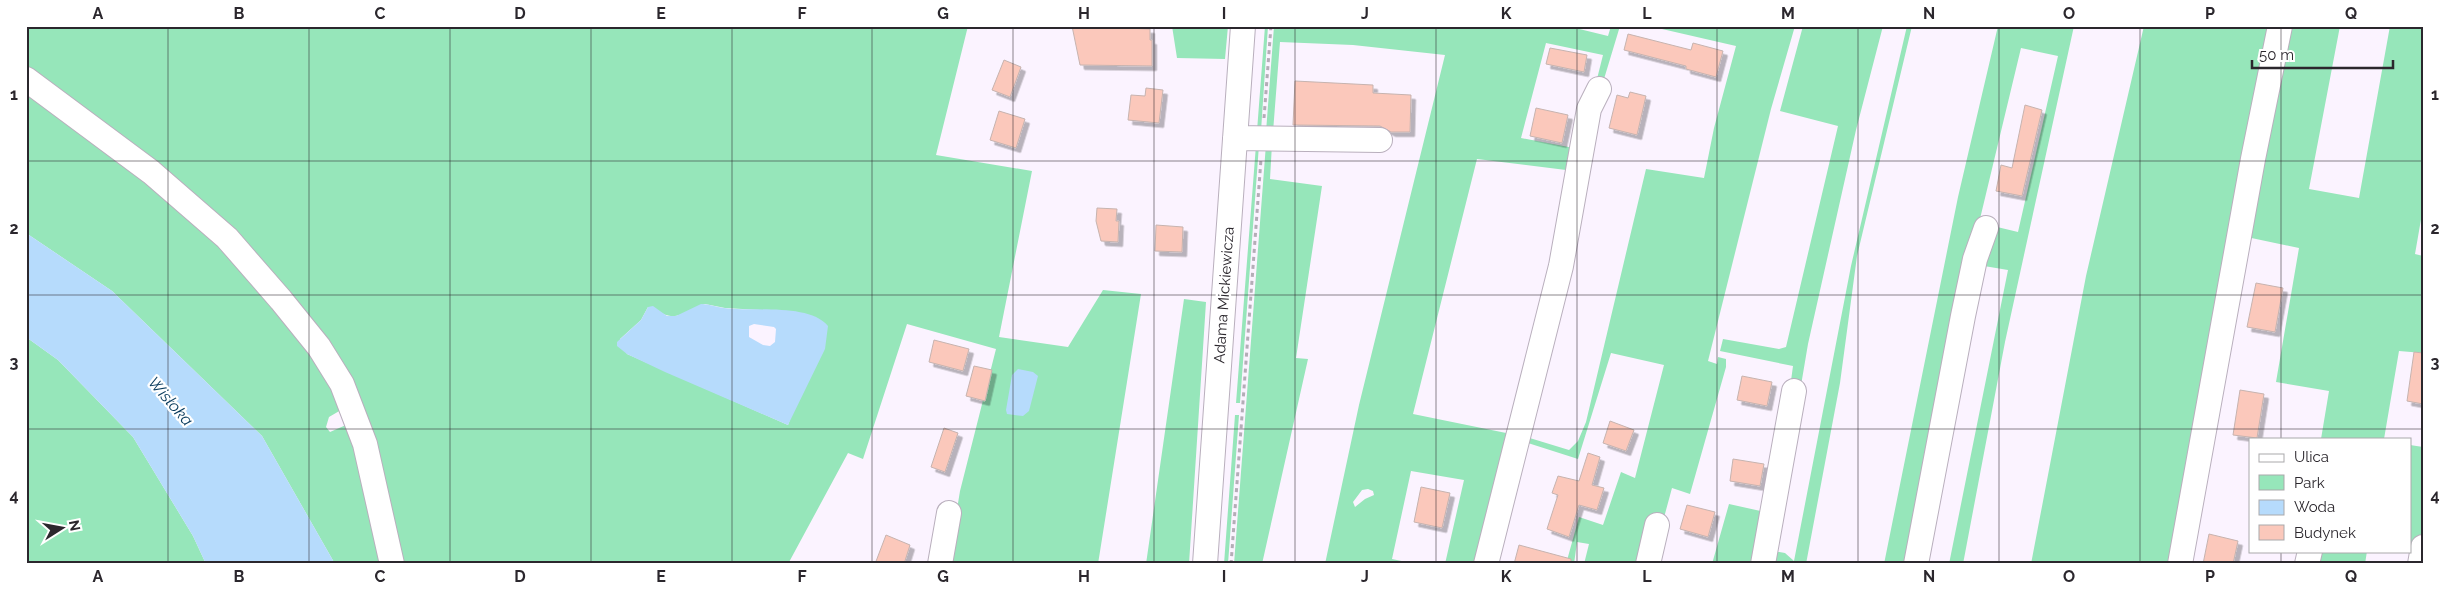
<svg xmlns="http://www.w3.org/2000/svg" width="2449" height="590" font-family="Raleway,sans-serif">
<defs>
<filter id="shadow"><feDropShadow dx="4.5" dy="4.5" stdDeviation="0" flood-color="#0004"/></filter>
</defs>
<rect width="100%" height="100%" fill="#fbf3ff"/>
<path fill="#96e6ba" fill-rule="evenodd" d="M26 26H968L936 155 1032 171 999 337 1068 347 1103 290 1141 294 1098 564H948L960 491 996 349 907 324 863 459 848 453 788 564H398L371 447 296 308 26 72ZM705 304 725 308 791 312 793 411 788 425 627 354 620 339 641 320 648 307C656 308 659 313 666 315 680 320 692 307 705 304Z
M1172 26H1228L1225 59 1177 58Z
M1265 26H1268L1261 131H1257Z
M1274 26H1567L1608 36 1611 26H1620L1604 79 1595 87 1603 55 1546 43 1521 138 1579 149 1482 564H1445L1464 480 1411 471 1392 559 1416 564H1325L1359 405 1445 55 1353 45 1280 42 1273 132H1266ZM1477 159 1574 171 1511 434 1413 414ZM1368 489 1373 491 1374 495 1365 499 1355 507 1353 502 1362 490Z
M1649 26H1795L1771 109 1708 361 1717 364 1718 357 1726 359V367L1690 494 1672 488 1659 536 1639 564H1584L1589 544 1577 542 1574 564H1566L1579 517 1603 525 1621 472 1635 478 1664 365 1611 353 1578 459 1522 441 1523 436 1569 450 1578 441 1586 422 1646 169 1704 178 1714 128 1736 46Z
M1803 26H1883L1856 130 1808 344 1773 551 1785 553 1794 561 1851 266 1907 26H1912L1857 256 1840 383 1806 564H1766L1793 366 1720 351 1723 339 1779 349 1786 347 1838 126 1780 111Z
M1998 26H2074L2005 342 1963 564H1949L2008 270 1978 265 1993 226 2018 232 2058 56 2021 48 1979 223 1913 564H1884L1958 197Z
M2144 26H2276L2177 564H2031L2086 276Z
M2284 26H2340L2309 189 2359 198 2390 26H2423V208L2415 254 2423 256V353L2399 351 2384 439H2321L2329 391 2276 382 2299 248 2242 236Z
M26 83 219 238 339 390 388 564H335L262 436 112 291 26 233ZM341 410 346 425 330 432 326 427 329 417Z
M1266 144H1272L1270 179 1322 186 1296 358 1308 359 1262 564H1234Z
M1256 145H1259L1240 403H1236Z
M1184 299 1206 302 1189 564H1146Z
M26 337 58 360 133 437 193 536 206 564H26Z
M1235 415H1239L1228 564H1224Z
M2410 445 2423 447V531L2419 549 2410 548Z
M1729 504 1765 512 1760 564H1712Z
M2314 551H2367L2365 564H2311Z"/>
<path fill="#b6dbfc" fill-rule="evenodd" d="M26 233 112 291 262 436 335 564H206L193 536 133 437 58 360 26 337Z
M701 304C709 304 716 307 724 308 752 312 809 303 828 326L825 349 788 425 665 372 627 354 617 346V342L641 320 648 307 653 306 667 316H676ZM754 324 774 327 776 329 775 342 770 346 763 345 749 337V326Z
M1018 369 1033 372 1038 376 1029 411 1023 416 1007 414 1006 410 1012 375Z"/>
<path fill="#fbc8bb" stroke="#c6b3af" filter="url(#shadow)" d="M1072 26 1150 29V40H1152V66L1080 65Z
M1628 34 1691 50 1693 43 1723 51 1716 77 1686 69V66L1624 50Z
M1550 48 1587 55 1584 72 1546 64Z
M1004 60 1021 67 1010 97 992 90Z
M1295 81 1373 85V93L1411 95 1410 132H1391L1380 126 1293 125Z
M1146 88 1163 90 1159 123 1128 120 1131 95 1145 96Z
M1630 92 1646 96 1637 135 1609 128 1617 95 1628 98Z
M2025 105 2042 110 2022 196 1996 191 2001 165 2012 168Z
M1536 108 1568 115 1562 143 1530 136Z
M999 111 1025 119 1016 148 990 140Z
M1097 208 1117 209 1116 221H1119L1118 242 1101 241 1096 221Z
M1156 225 1183 227 1182 252 1155 251Z
M2256 283 2283 288 2275 332 2247 327Z
M934 340 969 349 963 371 929 362Z
M2414 352 2423 353V404L2407 401Z
M974 366 992 370 985 401 966 396Z
M1742 376 1772 382 1767 406 1737 400Z
M2240 390 2264 394 2257 438 2233 435Z
M1610 421 1634 430 1626 451 1603 443Z
M944 428 958 433 945 472 931 467Z
M1588 453 1600 457 1592 485 1604 488 1597 510 1579 505 1569 537 1547 529 1558 495 1552 493 1558 476 1579 481Z
M1733 459 1764 464 1760 486 1730 481Z
M1421 487 1450 493 1442 528 1414 522Z
M1687 505 1715 512 1708 537 1680 529Z
M2209 534 2238 541 2233 564H2203Z
M886 535 910 545 904 564H875Z
M1519 545 1571 559V564H1514Z"/>
<g fill="none" stroke-linecap="round" stroke-linejoin="round">
<defs>
<path id="minor" d="M26 79 151 172 227 238 281 300 319 347 342 384 365 444 392 564
M1235 138 1380 140
M940 564 949 513
M1205 564 1243 26
M1486 564 1561 266 1589 109 1599 89
M1648 564 1657 525
M1763 564 1794 391
M1916 564 1963 316 1975 259 1986 228
M2180 564 2253 159 2280 26
M2307 564 2310 551
M2420 564 2423 547"/>
</defs>
<use href="#minor" stroke="#b9afbd" stroke-width="26"/>
<path stroke="#b4adb7" stroke-width="3" stroke-dasharray="4 4" stroke-linecap="butt" d="M1264 118 1271 26
M1231 564 1261 159"/>
<use href="#minor" stroke="#fff" stroke-width="24"/>
</g>
<path fill="none" stroke="#2b272d" stroke-width="1" stroke-opacity="0.55" d="M168 26V564M309 26V564M450 26V564M591 26V564M732 26V564M872 26V564M1013 26V564M1154 26V564M1295 26V564M1436 26V564M1577 26V564M1717 26V564M1858 26V564M1999 26V564M2140 26V564M2281 26V439M26 161H2423M26 295H2423M26 429H2423M2281 551V564"/>
<g text-anchor="middle" stroke-width="4.5" stroke-linejoin="round" paint-order="stroke">
<g font-size="15" fill="#2b272d" stroke="#fff">
<text transform="translate(1224 295) rotate(-86)" y="5">Adama Mickiewicza</text>
</g>
<g font-size="16" font-style="italic" fill="#05385a" stroke="#fff">
<text transform="translate(171 401) rotate(49)" y="6">Wisłoka</text>
</g>
</g>
<rect width="2449" height="590" fill="none" stroke="#ffffff" stroke-width="55"/>
<rect x="2249" y="438" width="162" height="115" fill="#ffffff" stroke="#aaa9ab"/>
<rect x="2259" y="454" width="25" height="8" fill="#ffffff" stroke="#aaa9ab"/>
<text x="2294" y="462" font-size="15" fill="#2b272d">Ulica</text>
<rect x="2259" y="475" width="25" height="15" fill="#96e6ba" stroke="#aaa9ab"/>
<text x="2294" y="488" font-size="15" fill="#2b272d">Park</text>
<rect x="2259" y="500" width="25" height="15" fill="#b6dbfc" stroke="#aaa9ab"/>
<text x="2294" y="512" font-size="15" fill="#2b272d">Woda</text>
<rect x="2259" y="525" width="25" height="15" fill="#fbc8bb" stroke="#aaa9ab"/>
<text x="2294" y="538" font-size="15" fill="#2b272d">Budynek</text>
<g transform="translate(62 528) rotate(79)" stroke="#ffffff" stroke-width="4" paint-order="stroke">
<path d="M0-4L9 19L0 12L-9 19Z" fill="#2b272d"/>
<text y="-8" font-size="14" font-weight="bold" text-anchor="middle" fill="#2b272d">N</text>
</g>
<path d="M2252 60v8h141v-8" fill="none" stroke="#2b272d" stroke-width="2.5"/>
<text x="2259" y="60" font-size="15" fill="#2b272d" stroke="#ffffff" stroke-width="4" paint-order="stroke">50 m</text>
<rect x="28" y="28" width="2394" height="534" fill="none" stroke="#2b272d" stroke-width="2"/>
<g font-size="16" text-anchor="middle" font-weight="bold" fill="#2b272d">
<text x="98" y="19">A</text>
<text x="239" y="19">B</text>
<text x="380" y="19">C</text>
<text x="520" y="19">D</text>
<text x="661" y="19">E</text>
<text x="802" y="19">F</text>
<text x="943" y="19">G</text>
<text x="1084" y="19">H</text>
<text x="1224" y="19">I</text>
<text x="1365" y="19">J</text>
<text x="1506" y="19">K</text>
<text x="1647" y="19">L</text>
<text x="1788" y="19">M</text>
<text x="1929" y="19">N</text>
<text x="2069" y="19">O</text>
<text x="2210" y="19">P</text>
<text x="2351" y="19">Q</text>
<text x="14" y="100">1</text>
<text x="2435" y="100">1</text>
<text x="14" y="234">2</text>
<text x="2435" y="234">2</text>
<text x="14" y="368">3</text>
<text x="2435" y="368">3</text>
<text x="14" y="501">4</text>
<text x="2435" y="501">4</text>
<text x="98" y="582">A</text>
<text x="239" y="582">B</text>
<text x="380" y="582">C</text>
<text x="520" y="582">D</text>
<text x="661" y="582">E</text>
<text x="802" y="582">F</text>
<text x="943" y="582">G</text>
<text x="1084" y="582">H</text>
<text x="1224" y="582">I</text>
<text x="1365" y="582">J</text>
<text x="1506" y="582">K</text>
<text x="1647" y="582">L</text>
<text x="1788" y="582">M</text>
<text x="1929" y="582">N</text>
<text x="2069" y="582">O</text>
<text x="2210" y="582">P</text>
<text x="2351" y="582">Q</text>
</g>
</svg>
